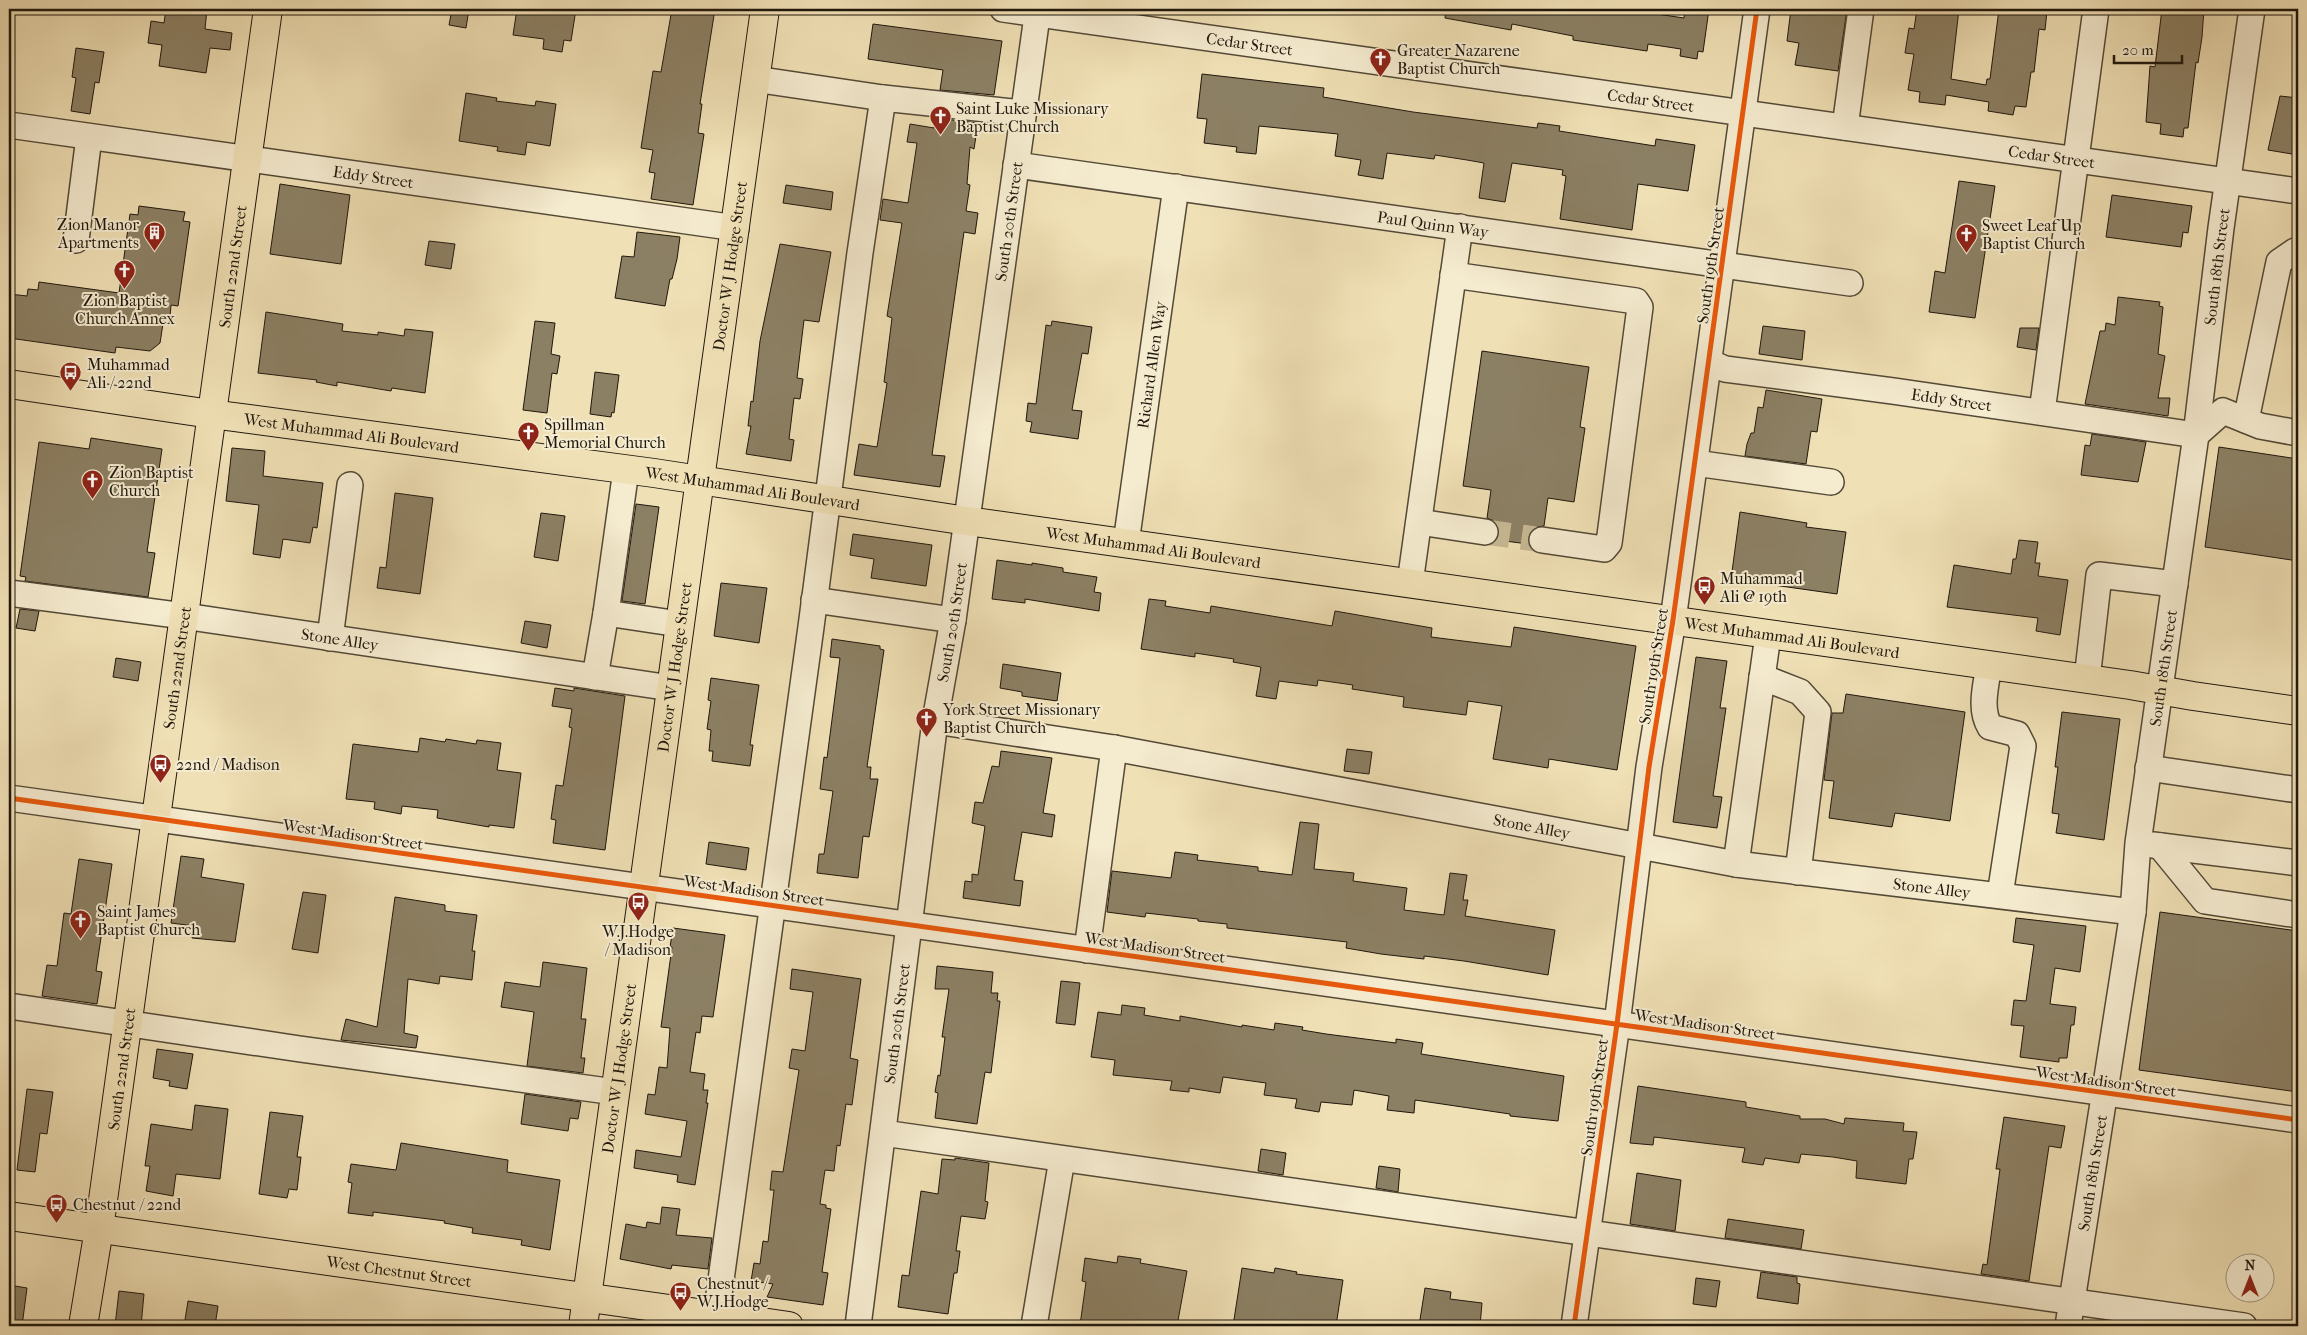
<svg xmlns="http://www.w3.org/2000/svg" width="2307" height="1335" font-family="'IM FELL French Canon',serif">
<rect width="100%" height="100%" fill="#f0e0b5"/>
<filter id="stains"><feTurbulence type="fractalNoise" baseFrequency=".004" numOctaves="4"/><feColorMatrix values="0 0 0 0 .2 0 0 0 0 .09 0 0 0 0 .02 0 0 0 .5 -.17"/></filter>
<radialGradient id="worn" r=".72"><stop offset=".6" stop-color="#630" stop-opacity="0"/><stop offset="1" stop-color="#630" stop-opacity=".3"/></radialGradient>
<path fill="#8c8064" stroke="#1f170d" d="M166 9H207L205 29 232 33 230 50 210 48 206 73 159 66 162 45 148 43 151 21 164 23Z
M452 9H469L466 28 449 25Z
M517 9H576L571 41 564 40 562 52 543 49 544 39 513 35Z
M672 9H715L700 104H702L698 133 704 134 693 205 651 199 655 173 649 172 653 150 641 148 653 71 661 72Z
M1446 9H1623L1684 18 1685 9H1709L1703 52 1698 51 1697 59 1680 56 1681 49 1648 44 1647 51 1573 40V36L1512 24 1511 30 1445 18Z
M1791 9H1847L1838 71 1795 65 1799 43 1787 41Z
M1917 9H1959L1951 79 1986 85 1987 79H1990L1999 9 2047 11 2045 30 2039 29 2034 72H2031L2026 107 2015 106 2013 115 1988 111 1989 102 1946 95 1945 105 1919 102 1920 92 1908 90 1914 54 1905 53 1909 28 1914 29Z
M2162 9H2204L2202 37 2198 63 2196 62 2188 128H2184L2183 137 2160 134 2161 124 2146 122 2150 66 2155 67Z
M873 24 1002 41 994 95 940 90 943 70 868 59Z
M76 48 104 52 99 83 95 82 90 114 71 111 76 78 72 77Z
M1202 74 1324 88 1323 97 1413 112 1537 128 1538 123 1560 126 1559 131 1655 146 1656 139 1695 145 1688 191 1638 184 1632 230 1560 219 1566 176 1562 175 1563 170 1512 163 1505 202 1479 198 1484 163 1467 160 1435 155 1434 159 1387 153 1383 179 1358 175 1361 160 1335 156 1338 134 1259 126 1256 154 1236 152 1237 147 1204 143 1207 119 1197 118Z
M466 93 497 98 496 101 535 106 536 101 556 104 550 146 527 142 525 155 497 151 498 147 459 141Z
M2280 96 2298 98V155L2268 150Z
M936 118 978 123 974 149 970 147 967 184 970 185 966 211 978 213 975 234 964 232 932 455 945 456 940 487 854 475 859 444 877 447 887 383 884 382 892 318 887 316 902 223 880 220 883 199 908 203 917 143 907 142 910 124 934 128Z
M1959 181 1995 186 1975 318 1929 312 1935 271 1945 273Z
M280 184 350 195 341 264 270 254Z
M786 185 833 192 831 210 783 203Z
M2112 195 2192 206 2188 233 2183 232 2181 247 2106 237Z
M139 206 185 212 183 221 190 222 178 306 171 305 170 317H164L160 343 150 351 116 347 115 353 9 338V294L27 296 28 289 38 290 39 282 119 293 130 214 138 215Z
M637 232 680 237 677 259 672 279H670L665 306 615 298 622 256 634 257Z
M429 241 455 244 451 269 425 265Z
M780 244 831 252 819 322 804 320 797 378 803 379 800 399 794 398 789 439 794 440 791 461 746 454 751 426H748L751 401 753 402 760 341Z
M2118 297 2160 302 2159 306 2163 307 2158 354 2165 356 2158 398H2170L2168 416 2085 404 2100 331H2105L2106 323 2115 325Z
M266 312 343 324 342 331 378 335V332L404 336 405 329 433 332 425 393 392 388 391 391 337 382V386L316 382 317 380 258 373Z
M535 321 555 323 551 354 560 356 557 374 552 373 547 413 523 410Z
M1052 321 1092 327 1088 354 1082 353 1072 410 1082 411 1078 439 1030 432 1032 422 1026 421 1028 403 1036 404 1046 325 1051 326Z
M1763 326 1805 331 1802 360 1759 354Z
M2020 328H2039L2036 350 2017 347Z
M1482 351 1589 367 1580 427 1585 428 1574 502 1548 498 1544 526 1537 527 1531 531 1528 537V544L1497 540 1499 534 1498 526 1494 521 1487 518 1491 490 1463 486Z
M595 372 619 375 614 413 612 412 611 417 590 414Z
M1766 390 1822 399 1817 432 1811 431 1806 464 1745 456 1747 444 1751 433H1754L1758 407 1763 408Z
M2092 434 2146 442 2138 482 2081 475 2085 445 2090 446Z
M91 438 162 449 147 552 155 553 148 597 25 581 26 577 20 576 39 442 89 449Z
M2219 447 2298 459V561L2205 547Z
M232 448 265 451 263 476 323 483 317 528 313 527 310 543 283 539 280 558 253 554 259 505 226 501Z
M395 493 433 498 420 594 377 588 380 567 386 568Z
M636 504 659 507 645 604 622 601Z
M1740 512 1807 523 1806 527 1846 532 1837 594 1731 579Z
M541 513 565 516 558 561 534 557Z
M853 534 932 545 926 586 871 578 874 559 850 555Z
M2019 540 2038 542 2035 563H2040L2038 576 2068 580 2060 635 2036 631 2038 618 1947 607 1954 565 2011 574 2013 559H2016Z
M997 560 1032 565V563L1063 568V572L1097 577 1094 592 1101 593 1099 611 1025 599V603L992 599Z
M721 583 767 588 759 643 714 636Z
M1149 599 1166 601 1165 606 1210 613 1211 606 1332 626 1335 611 1432 628 1431 637 1511 647 1514 627 1636 646 1617 770 1549 759 1548 768 1493 759 1502 706 1468 701 1466 715 1403 707 1404 697 1352 689 1353 685 1318 680 1317 686 1279 681 1276 699 1256 696 1261 667 1233 662 1234 659 1195 653V657L1141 649Z
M20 609 39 611 35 631 16 628Z
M525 621 551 625 547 648 521 643Z
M832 639 880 646V649L884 650 867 767H871L870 779H878L869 837 863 836 858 878 817 873 819 854H824L833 791 820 789 824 757 827 758 840 658 830 657Z
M1696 657 1727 661 1720 708H1726L1713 796 1722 797 1717 828 1673 822Z
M116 658 141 662 138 681 113 677Z
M1003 664 1061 673 1057 701 1022 696V692L1000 688Z
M711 678 759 685 750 745H753L750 766 712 761 713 751H709L711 730 707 729 711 701 708 700Z
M555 688 574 691V688L625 696 605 850 553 843 556 820 551 819 556 785 563 786 572 728 569 727 572 709 552 706Z
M1846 694 1965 712 1950 821 1895 813 1892 827 1829 818 1834 781 1824 780 1832 713H1843Z
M2062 712 2120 719 2104 840 2056 833 2059 814 2052 813 2058 767H2055Z
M420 738 445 742 446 739 476 744 477 740 501 743 497 770 521 773 514 828 489 825V827L437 818 438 810 402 806 401 814 374 809 375 802 346 799 353 744 418 752Z
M1347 749 1372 752 1369 774 1344 771Z
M1001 751 1052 758 1043 813 1055 815 1052 837 1022 832 1014 880 1023 881 1020 906 963 898 965 881 972 882V874L978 875 985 826 972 823 975 802 983 803 992 766 999 767Z
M1300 822 1319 824 1314 869 1354 873 1353 881 1407 888 1404 910 1444 915 1450 873 1467 875 1463 900H1468L1465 916 1555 930 1548 975 1464 961 1424 956V959L1381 954 1346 948 1347 942 1227 928V924L1198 921V919L1146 913 1145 917 1107 912 1112 871 1171 878 1175 852 1198 855 1197 860 1258 867V871L1292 875Z
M709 842 749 848 746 870 706 864Z
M181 856 204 859 201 877 244 884 235 942 192 938 194 926 171 923Z
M79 859 112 864 96 971 102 972 97 1004 42 996 47 965 57 966 64 913 71 914Z
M303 892 326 895 318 953 292 949Z
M395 897 445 905V911L477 915 472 951H475L472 980 440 976 439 984 408 979 404 1033 418 1036 416 1048 341 1040 346 1019 377 1027Z
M2160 912 2298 931V1092L2139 1070Z
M2016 918 2086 926 2080 972 2055 968 2050 1004 2076 1007 2074 1025H2071L2067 1058H2059V1062L2020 1057 2024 1026 2011 1025 2014 1000 2026 1001 2034 945 2013 942Z
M673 928 725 935 713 1017 702 1016 700 1033 696 1032 690 1072 705 1074 703 1090H708L706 1103H708L695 1185 677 1182 678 1175 634 1168 636 1150 681 1157 687 1121 645 1114 648 1094 655 1095 659 1067 667 1068 670 1028 661 1027 672 947H670Z
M543 962 587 968 581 1019H586L581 1058H585L583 1073 527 1066 534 1012 501 1007 505 982 540 987Z
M937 966 993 972 991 993H998L997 1001H1000L991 1073 985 1072 977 1124 935 1118 938 1093 935 1092 938 1075 940 1076 945 1037H942L949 989H935Z
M792 969 861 979 850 1058 858 1060 852 1105 846 1104 840 1146 837 1145 834 1171 825 1170 820 1204 826 1205V1208L831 1209 822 1272 828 1273 823 1305 767 1297 773 1284 751 1281 754 1263 760 1264 763 1241 768 1242 774 1190H770L772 1171 783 1172 799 1070 789 1068 792 1049 805 1051 813 992 790 989Z
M1061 981 1080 983 1075 1025 1056 1023Z
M1122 1005 1145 1008 1144 1015 1180 1021V1016L1242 1027V1025L1274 1030 1275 1023 1303 1027 1302 1030 1326 1034 1396 1043V1039L1423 1043 1421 1054 1564 1076 1558 1121 1510 1116V1114L1415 1100 1414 1113 1387 1110 1389 1096 1354 1090 1352 1105 1321 1102 1319 1112 1295 1108 1297 1099 1264 1095 1266 1083 1223 1077 1220 1093 1189 1088V1092L1170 1090 1172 1081 1113 1075 1115 1060 1091 1057 1098 1012 1121 1015Z
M157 1049 193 1054 187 1089 169 1086 170 1081 153 1078Z
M1638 1086 1746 1102V1107L1800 1116V1119H1825L1844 1124 1845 1118 1904 1123 1903 1131 1917 1132 1913 1159H1909L1906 1184 1856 1178 1857 1161 1833 1157 1801 1154 1799 1163 1765 1158 1763 1165 1742 1162 1745 1148 1654 1137 1653 1145 1630 1143Z
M27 1089 53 1092 47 1134 40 1133 35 1172 17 1170Z
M525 1094 581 1102 578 1119 570 1118 568 1131 521 1124Z
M195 1105 228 1109 220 1179 176 1174 173 1196 146 1191 150 1166H145L151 1124 192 1130Z
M270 1112 303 1116 297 1157H301L297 1190 289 1189 287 1198 259 1194Z
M2004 1117 2065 1126 2061 1148 2049 1146 2029 1281 1981 1274 1983 1264 1987 1265 2000 1169H1996Z
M401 1143 508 1160 507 1172 560 1180 550 1250 521 1245 522 1240 472 1233 473 1228 444 1223 445 1221 373 1212V1216L348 1213 352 1183 348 1182 351 1164 396 1170Z
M1261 1149 1286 1153 1283 1175 1258 1171Z
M955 1158 989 1163 985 1201 988 1202 985 1219 961 1216 956 1251H960L957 1273H954L948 1314 898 1307 902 1275 909 1276 921 1191 938 1194 942 1159 955 1160Z
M1379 1166 1400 1169 1398 1192 1376 1188Z
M1637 1173 1681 1180 1675 1231 1630 1224Z
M662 1207 680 1209 676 1235 712 1238 708 1269 672 1265 671 1269 620 1259 626 1224 646 1228 647 1222 660 1224Z
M1728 1219 1804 1230 1801 1249 1725 1238Z
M1118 1256 1141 1259 1140 1263 1187 1271 1177 1326 1080 1325 1086 1282 1082 1281 1085 1258 1117 1263Z
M1242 1268 1274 1273 1275 1268 1297 1272 1296 1274 1343 1280 1336 1326H1233Z
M1761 1272 1797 1277V1283L1800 1284 1798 1304 1757 1298Z
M1696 1278 1720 1281 1716 1307 1693 1304Z
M9 1285 27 1288 22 1326H9Z
M1425 1288 1451 1292 1450 1299 1482 1303 1480 1326H1419Z
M119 1291 144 1294 141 1326H115Z
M188 1301 218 1306 215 1326H184Z"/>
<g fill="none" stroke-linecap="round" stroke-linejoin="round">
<path stroke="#c6b893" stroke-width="25" stroke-dasharray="25 12" stroke-linecap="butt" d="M1485 532 1542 540"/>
<defs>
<g id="minor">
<path id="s1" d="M1003 9 2298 191"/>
<path d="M755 79 883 98"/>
<path id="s2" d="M9 125 736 228"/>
<path d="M1845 127 1861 9"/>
<path id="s3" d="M1016 165 1850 283"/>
<path d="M76 240 89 137"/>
<path d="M1453 275 1636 301 1640 307 1609 543 1604 549 1542 540"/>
<path id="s4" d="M1709 362 1725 369 1893 391 2196 435"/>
<path d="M2042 412 2096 9"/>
<path d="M2246 420 2279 262 2295 251 2298 252"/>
<path d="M2196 435 2223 411 2260 426 2298 433"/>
<path d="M1695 463 1831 482"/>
<path d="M626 470 606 613 679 624"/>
<path d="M1419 522 1485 532"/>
<path id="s5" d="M1126 543 1176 187"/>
<path d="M1410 583 1460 227"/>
<path id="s6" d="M9 593 184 616 671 688"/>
<path d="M814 600 953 620"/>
<path d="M330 638 350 485"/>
<path d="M1989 665C1986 686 1979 709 1990 727L2017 734 2023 746 2000 895"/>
<path d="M595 677 606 613"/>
<path d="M1762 677 1800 692 1818 712 1798 872"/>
<path d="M2087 679 2099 575 2175 584"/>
<path id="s7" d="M935 721 1114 748 1736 864 2133 912"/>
<path d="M2148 768 2298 790"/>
<path d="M9 798 2298 1120"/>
<path d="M2153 845 2298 863"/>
<path d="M2160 846 2205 901 2298 915"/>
<path d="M1736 864 1768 635"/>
<path d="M1087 950 1114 748"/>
<path d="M9 1006 300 1049 615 1092"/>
<path d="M883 1133 2244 1326"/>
<path d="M716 1316 811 627 860 253 883 98 1023 113"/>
<path id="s8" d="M858 1326 935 721 953 620 1038 9"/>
<path d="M1034 1326 1062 1159"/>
<path d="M1574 1326 1617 1024 1649 767 1673 620 1757 9"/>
<path id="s9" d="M2068 1326 2133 912 2138 843 2196 435 2221 228 2252 9"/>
</g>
<g id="major">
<path id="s10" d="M9 384 211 414 654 473 967 521 2130 685 2193 696 2298 711"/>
<path id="s11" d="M9 1216 789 1326"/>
<path id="s12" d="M83 1326 99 1229 268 9"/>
<path id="s13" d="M583 1326 765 9"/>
</g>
</defs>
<use href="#minor" stroke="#534937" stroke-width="28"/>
<use href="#major" stroke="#1f170d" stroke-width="30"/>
<use href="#minor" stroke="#f5ebcf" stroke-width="25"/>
<use href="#major" stroke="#f0e0b5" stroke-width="28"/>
<defs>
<path id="cycleway" d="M9 798 2298 1120
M1574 1326 1617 1024 1649 767 1673 620 1757 9"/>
</defs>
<use href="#cycleway" stroke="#f5ebcf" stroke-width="8"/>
<use href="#cycleway" stroke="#e8590c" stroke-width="5"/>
</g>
<defs>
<symbol id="church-pin" viewBox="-11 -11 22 30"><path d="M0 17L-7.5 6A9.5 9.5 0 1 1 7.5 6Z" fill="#8f2418" stroke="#f5ebcf"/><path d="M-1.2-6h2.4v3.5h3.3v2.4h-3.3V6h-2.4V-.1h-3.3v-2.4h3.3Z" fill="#fff"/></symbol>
<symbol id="building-pin" viewBox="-11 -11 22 30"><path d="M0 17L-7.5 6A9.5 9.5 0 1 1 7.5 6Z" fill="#8f2418" stroke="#f5ebcf"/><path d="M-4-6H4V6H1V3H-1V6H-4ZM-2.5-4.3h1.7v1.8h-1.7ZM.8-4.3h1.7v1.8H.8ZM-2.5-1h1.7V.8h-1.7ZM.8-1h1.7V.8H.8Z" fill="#fff"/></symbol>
<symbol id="bus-pin" viewBox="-11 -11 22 30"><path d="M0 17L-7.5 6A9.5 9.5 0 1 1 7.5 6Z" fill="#8f2418" stroke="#f5ebcf"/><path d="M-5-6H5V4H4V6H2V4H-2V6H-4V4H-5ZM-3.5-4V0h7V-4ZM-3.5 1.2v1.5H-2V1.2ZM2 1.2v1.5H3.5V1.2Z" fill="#fff"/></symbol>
</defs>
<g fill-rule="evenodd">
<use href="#church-pin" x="1368" y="46" width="25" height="34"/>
<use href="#church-pin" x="928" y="104" width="25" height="34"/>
<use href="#building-pin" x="142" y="220" width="25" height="34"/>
<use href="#church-pin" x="1954" y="222" width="25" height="34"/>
<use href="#church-pin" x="112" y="258" width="25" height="34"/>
<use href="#bus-pin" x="58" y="360" width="25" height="34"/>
<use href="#church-pin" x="516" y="420" width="25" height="34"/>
<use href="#church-pin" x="80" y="468" width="25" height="34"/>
<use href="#bus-pin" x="1692" y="574" width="25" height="34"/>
<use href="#church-pin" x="914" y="706" width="25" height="34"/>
<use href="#bus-pin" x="148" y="752" width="25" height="34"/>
<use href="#bus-pin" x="626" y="890" width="25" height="34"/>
<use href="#church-pin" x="68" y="908" width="25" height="34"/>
<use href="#bus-pin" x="44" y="1192" width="25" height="34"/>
<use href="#bus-pin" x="668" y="1280" width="25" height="34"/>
</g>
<g text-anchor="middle" stroke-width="4" stroke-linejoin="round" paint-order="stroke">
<g font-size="16" fill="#1f170d" stroke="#f5ebcf">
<text dy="6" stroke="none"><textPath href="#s1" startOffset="249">Cedar Street</textPath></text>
<text dy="6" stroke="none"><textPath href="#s1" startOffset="654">Cedar Street</textPath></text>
<text dy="6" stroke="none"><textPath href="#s1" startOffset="1059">Cedar Street</textPath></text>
<text dy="6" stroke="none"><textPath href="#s2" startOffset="368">Eddy Street</textPath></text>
<text dy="6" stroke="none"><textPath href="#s8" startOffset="1115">South 20th Street</textPath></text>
<text dy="6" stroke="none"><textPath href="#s3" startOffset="421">Paul Quinn Way</textPath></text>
<text transform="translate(1710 265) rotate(-82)" y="6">South 19th Street</text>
<text dy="6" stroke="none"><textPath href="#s13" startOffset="1070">Doctor W J Hodge Street</textPath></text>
<text dy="6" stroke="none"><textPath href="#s12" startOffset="1070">South 22nd Street</textPath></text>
<text dy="6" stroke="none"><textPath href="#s9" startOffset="1070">South 18th Street</textPath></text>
<text dy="6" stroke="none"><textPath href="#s5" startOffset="180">Richard Allen Way</textPath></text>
<text dy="6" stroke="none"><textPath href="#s4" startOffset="246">Eddy Street</textPath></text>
<text dy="6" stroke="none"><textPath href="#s10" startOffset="346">West Muhammad Ali Boulevard</textPath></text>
<text dy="6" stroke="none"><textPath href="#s10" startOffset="751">West Muhammad Ali Boulevard</textPath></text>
<text dy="6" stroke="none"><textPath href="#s10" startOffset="1156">West Muhammad Ali Boulevard</textPath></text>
<text dy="6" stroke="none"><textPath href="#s8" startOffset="710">South 20th Street</textPath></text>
<text dy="6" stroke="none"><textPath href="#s10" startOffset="1801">West Muhammad Ali Boulevard</textPath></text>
<text dy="6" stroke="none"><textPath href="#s6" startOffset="334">Stone Alley</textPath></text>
<text transform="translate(1653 666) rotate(-81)" y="6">South 19th Street</text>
<text dy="6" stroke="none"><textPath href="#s13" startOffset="665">Doctor W J Hodge Street</textPath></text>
<text dy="6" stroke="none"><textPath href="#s12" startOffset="665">South 22nd Street</textPath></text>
<text dy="6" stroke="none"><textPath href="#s9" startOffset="665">South 18th Street</textPath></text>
<text dy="6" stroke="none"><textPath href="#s7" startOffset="606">Stone Alley</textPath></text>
<text transform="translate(353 834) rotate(8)" y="6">West Madison Street</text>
<text dy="6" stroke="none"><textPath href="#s7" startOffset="1011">Stone Alley</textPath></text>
<text transform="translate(754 890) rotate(8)" y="6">West Madison Street</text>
<text transform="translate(1155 947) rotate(8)" y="6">West Madison Street</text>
<text dy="6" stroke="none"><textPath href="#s8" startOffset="305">South 20th Street</textPath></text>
<text transform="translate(1705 1024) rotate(8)" y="6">West Madison Street</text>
<text dy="6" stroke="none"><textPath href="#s12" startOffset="260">South 22nd Street</textPath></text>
<text dy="6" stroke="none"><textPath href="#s13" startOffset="260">Doctor W J Hodge Street</textPath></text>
<text transform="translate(2106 1081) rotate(8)" y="6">West Madison Street</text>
<text transform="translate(1594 1097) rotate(-82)" y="6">South 19th Street</text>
<text dy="6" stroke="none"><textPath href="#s9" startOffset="155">South 18th Street</textPath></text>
<text dy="6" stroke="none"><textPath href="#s11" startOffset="394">West Chestnut Street</textPath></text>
</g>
<g font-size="16" fill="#1f170d" stroke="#f5ebcf" text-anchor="start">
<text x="1397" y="56">Greater Nazarene<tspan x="1397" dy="18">Baptist Church</tspan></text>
<text x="956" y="114">Saint Luke Missionary<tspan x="956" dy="18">Baptist Church</tspan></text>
<text x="139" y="230" text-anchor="end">Zion Manor<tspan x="139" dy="18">Apartments</tspan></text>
<text x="1982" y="231">Sweet Leaf Up<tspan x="1982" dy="18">Baptist Church</tspan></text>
<text x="125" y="306" text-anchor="middle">Zion Baptist<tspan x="125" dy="18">Church Annex</tspan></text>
<text x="87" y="370">Muhammad<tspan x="87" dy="18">Ali / 22nd</tspan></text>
<text x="544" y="430">Spillman<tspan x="544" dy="18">Memorial Church</tspan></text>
<text x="109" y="478">Zion Baptist<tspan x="109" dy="18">Church</tspan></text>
<text x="1720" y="584">Muhammad<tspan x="1720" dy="18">Ali @ 19th</tspan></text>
<text x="943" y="715">York Street Missionary<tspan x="943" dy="18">Baptist Church</tspan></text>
<text x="176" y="770">22nd / Madison</text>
<text x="97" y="917">Saint James<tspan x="97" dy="18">Baptist Church</tspan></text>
<text x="638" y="937" text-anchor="middle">W.J.Hodge<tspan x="638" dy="18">/ Madison</tspan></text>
<text x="73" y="1210">Chestnut / 22nd</text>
<text x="697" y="1289">Chestnut /<tspan x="697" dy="18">W.J.Hodge</tspan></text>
</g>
</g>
<rect width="2307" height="1335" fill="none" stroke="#f0e0b5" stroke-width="30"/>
<rect x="10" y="10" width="2287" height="1315" fill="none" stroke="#1f170d" stroke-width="2.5"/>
<rect x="15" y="15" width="2277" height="1305" fill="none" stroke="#1f170d"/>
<g transform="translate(2250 1278)"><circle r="24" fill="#f5ebcf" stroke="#9f9681"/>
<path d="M0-4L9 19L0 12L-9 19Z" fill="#8f2418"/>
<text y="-8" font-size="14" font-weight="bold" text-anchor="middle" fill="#1f170d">N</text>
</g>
<path d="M2114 55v8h68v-8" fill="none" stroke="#1f170d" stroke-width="2.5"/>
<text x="2122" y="55" font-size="15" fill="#1f170d" stroke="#f5ebcf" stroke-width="4" paint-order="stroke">20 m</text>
<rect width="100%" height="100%" filter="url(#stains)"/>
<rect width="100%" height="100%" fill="url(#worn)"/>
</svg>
